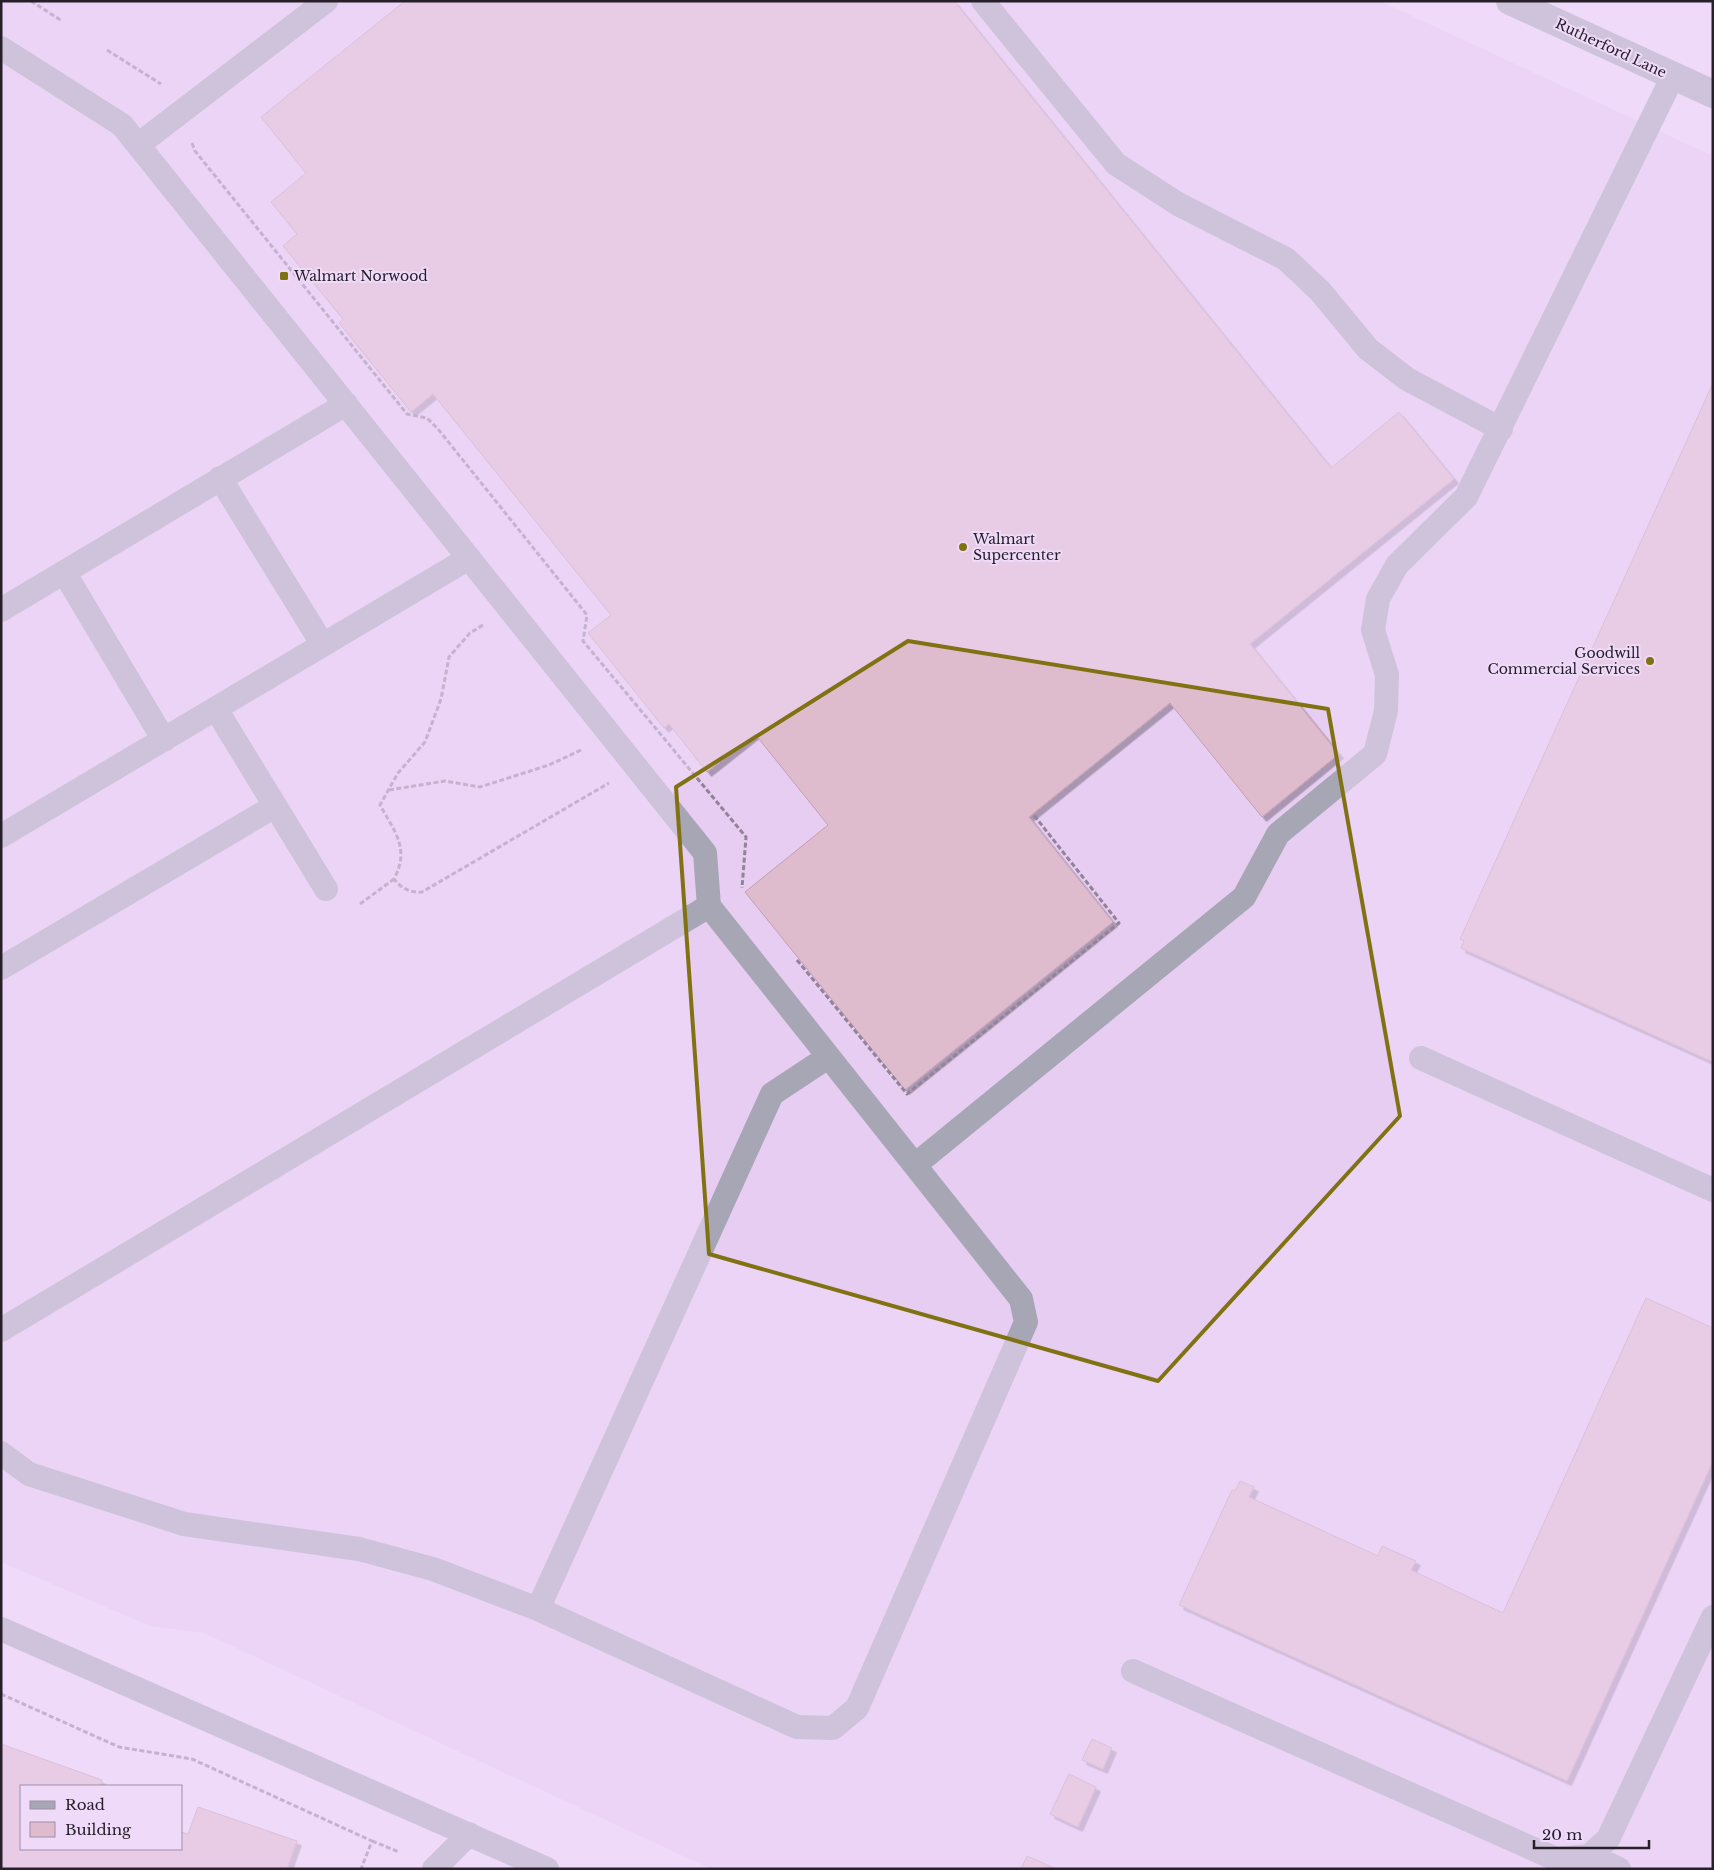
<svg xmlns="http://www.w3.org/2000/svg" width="1714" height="1870" font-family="'Libre Baskerville',serif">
<defs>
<filter id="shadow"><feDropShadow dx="4.5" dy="4.5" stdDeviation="0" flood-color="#0004"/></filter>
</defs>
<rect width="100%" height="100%" fill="#efdaf9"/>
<path fill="#e7cdf2" d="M1 1H1380L1713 156V1869H711L204 1633 150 1626 1 1562Z"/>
<path fill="#dfbbce" stroke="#c2a0b2" filter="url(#shadow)" d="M405 1H954L1331 468 1399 412 1454 479 1250 644 1339 754 1262 817 1170 703 1029 817 1113 922 905 1090 745 892 828 825 755 734 707 772 669 724 664 728 588 633 611 615 433 394 411 412 339 323 343 319 283 246 297 234 271 202 306 173 261 117Z
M1713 383V1062L1461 948 1464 941 1460 939Z
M1646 1298 1713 1328V1461L1567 1781 1179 1605 1232 1490 1235 1491 1240 1481 1254 1487 1249 1497 1378 1556 1382 1546 1416 1561 1411 1570 1503 1613Z
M1092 1739 1112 1748 1103 1769 1082 1760Z
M1 1744 102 1780 100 1786H21V1849H181V1832L188 1834 198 1807 297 1841 287 1869H1Z
M1069 1774 1096 1787 1078 1827 1050 1814Z
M1027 1856 1034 1859 1056 1869H1021Z"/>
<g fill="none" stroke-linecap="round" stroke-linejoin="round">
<path stroke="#928399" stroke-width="3" stroke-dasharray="5 2.5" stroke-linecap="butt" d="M31 1 62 21
M107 50 161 84
M192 143 195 151 407 414 427 418 438 429 587 615 583 641 746 837 742 888
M483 625 470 633 449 657 441 699 425 742 398 773 380 805C395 832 410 849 394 879 401 888 410 893 422 892L609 783
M389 790 445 781 480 787 549 765 581 750
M360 904 394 879
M797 960 907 1094 1119 923 1033 814
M1 1694 119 1747 192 1759 372 1841 361 1869
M372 1841 399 1852"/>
<path stroke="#a6a6b5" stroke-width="24" d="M983 1 1116 164 1178 204 1286 259 1320 291 1368 349 1407 379 1501 429
M1 48 122 125 705 853 709 906 1021 1299 1026 1322 857 1708 833 1728 797 1727 538 1609 433 1569 359 1549 184 1524 29 1474 1 1453
M138 145 326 1
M220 478 323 645
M64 572 164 740
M1 610 346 404
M216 709 326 889
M1 836 469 558
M1 968 275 806
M1421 1058 1713 1190
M915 1165 1244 897 1278 834 1375 754 1386 711 1387 675 1373 630 1378 599 1397 565 1466 497 1673 76
M1 1330 709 906
M538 1609 772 1094 828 1057
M1 1629 547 1869
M1133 1671 1556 1859 1589 1856 1608 1839 1713 1617
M1590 1855 1619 1869
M434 1869 469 1834"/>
<path stroke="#a6a6b5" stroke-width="28" d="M1510 1 1713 94"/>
</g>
<path d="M0 0H1714V1870H0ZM908 641 1328 709 1400 1116 1158 1381 709 1254 676 787Z" fill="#efdaf9" fill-opacity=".55" fill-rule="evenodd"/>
<path fill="none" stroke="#807213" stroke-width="4" stroke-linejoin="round" d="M908 641 1328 709 1400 1116 1158 1381 709 1254 676 787Z"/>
<g fill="#807213" stroke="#efdaf9" stroke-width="2">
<rect x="279" y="271" width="10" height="10" rx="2.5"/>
<circle cx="963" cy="547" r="5"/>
<circle cx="1650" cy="661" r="5"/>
</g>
<g text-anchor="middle" stroke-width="4" stroke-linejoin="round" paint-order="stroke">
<g font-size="14" fill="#27202b" stroke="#efdaf9">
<text transform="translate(1611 48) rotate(25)" y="5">Rutherford Lane</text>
</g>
<g font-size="14" fill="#27202b" stroke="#efdaf9" text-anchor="start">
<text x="294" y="281">Walmart Norwood</text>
<text x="973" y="544">Walmart<tspan x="973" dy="16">Supercenter</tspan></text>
<text x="1640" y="658" text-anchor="end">Goodwill<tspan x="1640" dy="16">Commercial Services</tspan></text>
</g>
</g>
<rect width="1714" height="1870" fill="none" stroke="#27202b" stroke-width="5"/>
<rect x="20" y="1785" width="162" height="65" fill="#efdaf9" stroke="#9f90a7"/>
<rect x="30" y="1801" width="25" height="8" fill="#a6a6b5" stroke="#9f90a7"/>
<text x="65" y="1810" font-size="15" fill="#27202b">Road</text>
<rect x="30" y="1822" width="25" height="15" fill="#dfbbce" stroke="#9f90a7"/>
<text x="65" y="1835" font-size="15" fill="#27202b">Building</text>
<path d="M1534 1840v8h115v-8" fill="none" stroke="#27202b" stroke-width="2.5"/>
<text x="1542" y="1840" font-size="15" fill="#27202b" stroke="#efdaf9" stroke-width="4" paint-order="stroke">20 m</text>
</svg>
